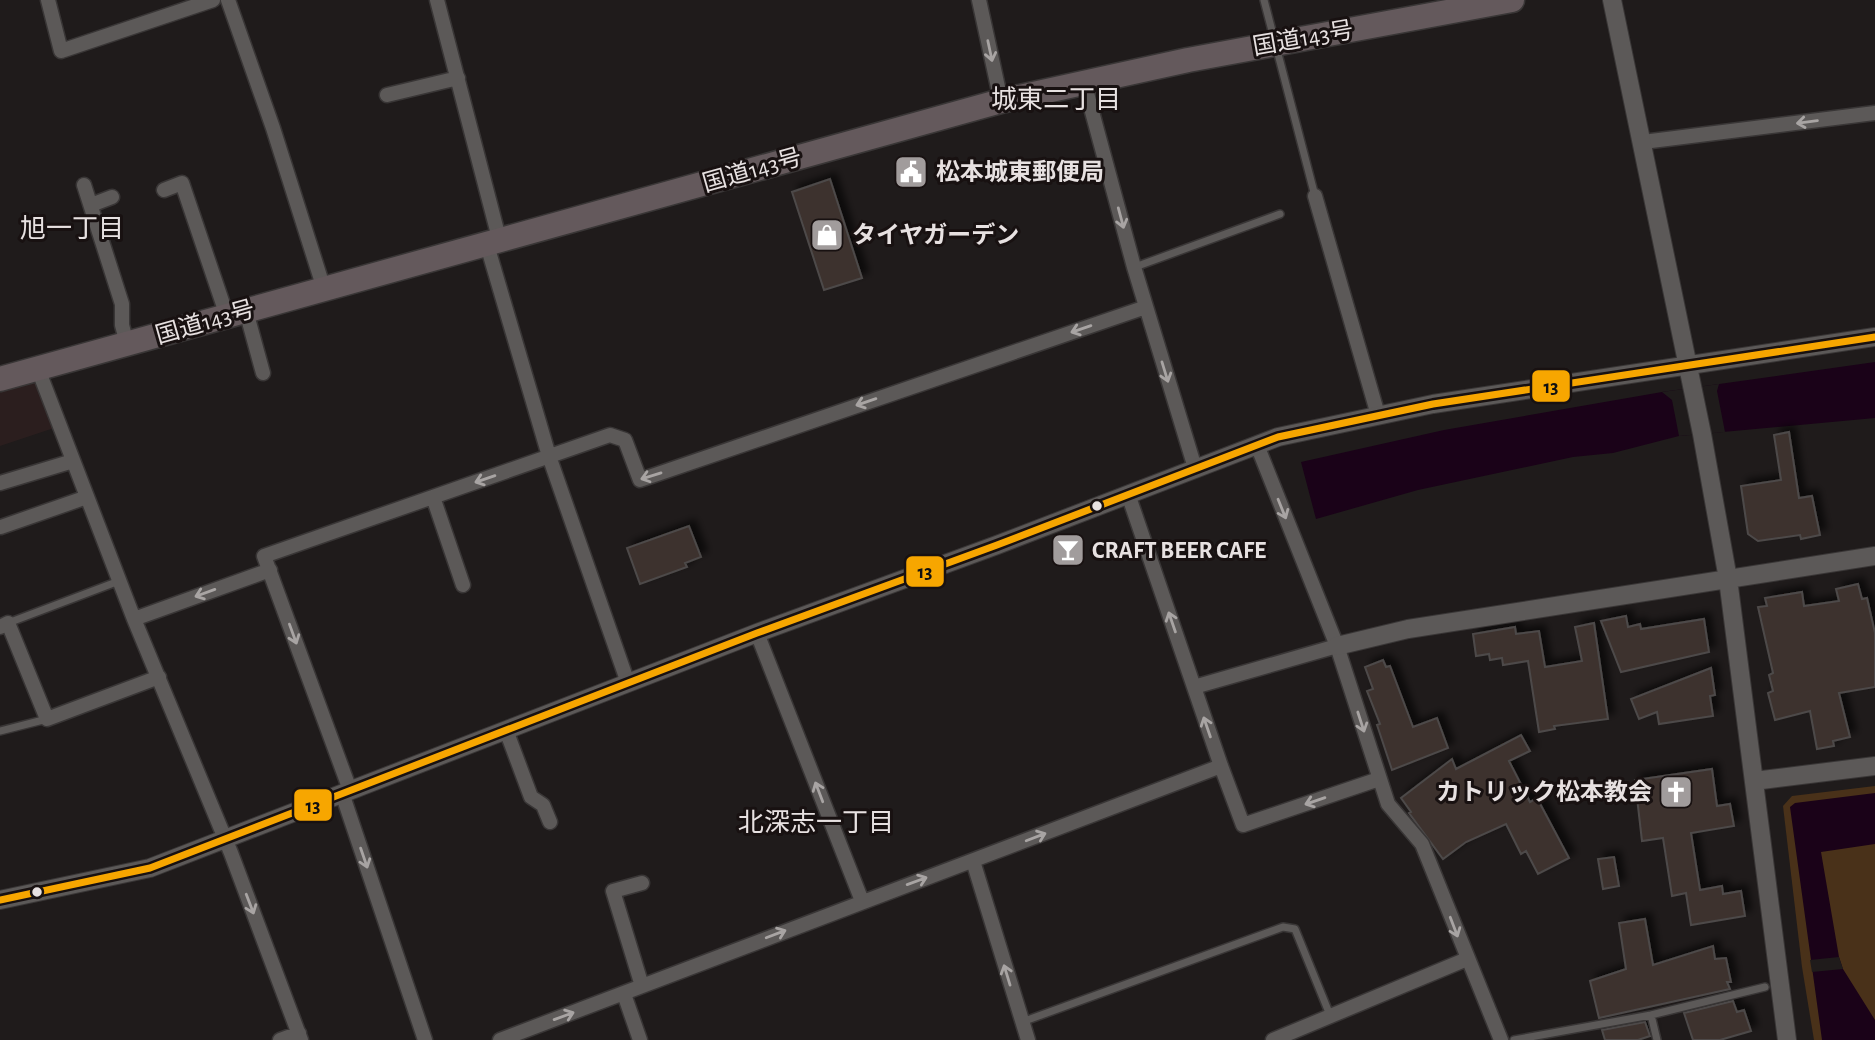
<svg xmlns="http://www.w3.org/2000/svg" width="1875" height="1040" font-family="'Alegreya Sans','Noto Sans JP',sans-serif">
<defs>
<filter id="shadow"><feDropShadow dx="6" dy="-6" stdDeviation="3.5" flood-color="#0009"/></filter>
</defs>
<rect width="100%" height="100%" fill="#1f1b1b"/>
<path fill="#2b1e1e" d="M36 381 54 428 0 446V391Z"/>
<path fill="#493119" d="M1875 786V1040H1814L1802 967 1783 806 1792 796Z"/>
<path fill="#1a0218" d="M1875 362V418L1679 436 1613 453 1573 457 1418 490 1316 519 1301 462 1444 430 1662 392Z
M1875 793V844L1821 852 1839 957 1843 969 1875 1020V1040H1822L1790 807 1795 803Z"/>
<path fill="#1f1b1b" d="M1719 384 1717 391 1725 432 1679 436 1672 400 1662 392Z
M1839 957 1843 969 1812 972 1810 960Z"/>
<path fill="#3d322f" stroke="#4d4a49" stroke-width="2" filter="url(#shadow)" d="M830 179 862 278 824 290 792 192Z
M1789 432 1799 498 1812 496 1820 535 1801 539 1800 535 1758 541 1748 534 1741 486 1781 480 1774 435Z
M689 526 701 557 685 563 687 567 640 584 627 548Z
M1858 584 1862 599 1867 598 1875 633V687L1839 693 1850 737 1833 741 1834 746 1817 749 1810 711 1775 720 1768 693 1773 691 1769 675 1773 673 1758 607 1767 606 1765 598 1802 592 1804 606 1839 601 1836 589Z
M1626 616 1628 627 1640 624 1641 629 1704 619 1709 652 1621 672 1601 621Z
M1594 623 1608 719 1554 726 1555 729 1539 732 1528 661 1503 665 1502 658 1490 660 1489 654 1476 656 1473 634 1515 627 1516 634 1539 631 1545 667 1582 661 1575 627Z
M1383 660 1386 667 1390 666 1413 727 1437 718 1448 748 1392 770 1377 725 1380 724 1367 691 1373 689 1365 667Z
M1711 668 1715 695 1710 696 1713 716 1659 724 1657 712 1639 719 1631 699Z
M1521 735 1530 751 1509 761 1530 802 1537 798 1569 858 1538 874 1526 851 1521 854 1506 824 1466 842 1443 859 1409 813 1411 812 1401 798 1452 759 1456 769Z
M1712 769 1717 806 1730 804 1734 826 1691 833 1700 890 1722 886 1723 894 1741 891 1745 916 1691 925 1686 893 1672 896 1663 838 1642 841 1635 780Z
M1614 857 1619 886 1603 889 1598 859Z
M1645 919 1653 965 1713 946 1715 959 1726 958 1731 982H1727L1730 989 1599 1018 1590 981 1626 969 1619 923Z
M1733 1001 1737 1012 1744 1010 1751 1031 1720 1040H1693L1684 1013Z
M1645 1022 1650 1036 1638 1040H1605L1602 1030Z"/>
<g fill="none" stroke-linecap="round" stroke-linejoin="round">
<defs>
<path id="service" d="M1264 0 1315 196
M1135 267 1280 214
M8 623 119 581
M0 731 47 719
M1651 1015 1657 1040
M1022 1022 1283 927 1295 929 1330 1015
M1514 1040 1651 1015 1765 987"/>
<path id="minor" d="M48 0 61 51 213 0
M228 0 273 128 324 289
M437 0 500 242
M979 0 1001 101
M1084 82 1134 267 1195 468
M387 95 458 78
M1643 142 1875 113
M84 185 122 304V325L127 344
M164 190 182 183 227 316
M1315 196 1378 415
M91 205 112 197
M487 245 549 456 628 683
M246 311 263 373
M38 369 134 619 231 853 301 1040
M1257 445 1337 646 1388 804 1422 844 1501 1040
M0 483 73 461
M1128 494 1221 766 1243 825 1379 779
M433 497 463 585
M1 527 87 497
M134 619 270 570
M0 627 8 623 47 719 159 677
M757 633 862 901
M1194 687 1337 646
M506 730 531 797 543 805 550 822
M350 790 264 556 610 435 625 440 640 480 1146 307
M342 793 425 1040
M973 861 1028 1040
M642 986 613 891 642 883
M624 994 640 1040
M280 1040 299 1033
M500 1040 1221 766
M1273 1040 1467 959"/>
<path id="tertiary" d="M1612 0 1702 434 1728 579 1787 1040
M1337 646 1408 629 1875 556
M1754 781 1875 766
M0 900 150 868 757 633 997 545 1278 437 1433 404 1875 337"/>
<path id="trunk" d="M0 379 1001 101 1188 60 1512 0"/>
</defs>
<use href="#service" stroke="#393636" stroke-width="10"/>
<use href="#minor" stroke="#393636" stroke-width="17"/>
<use href="#tertiary" stroke="#393636" stroke-width="20"/>
<use href="#trunk" stroke="#393636" stroke-width="27"/>
<use href="#service" stroke="#5c5958" stroke-width="7"/>
<use href="#minor" stroke="#5c5958" stroke-width="14"/>
<use href="#tertiary" stroke="#5c5958" stroke-width="18"/>
<use href="#trunk" stroke="#64595c" stroke-width="24"/>
<defs>
<path id="bus-1" d="M0 900 150 868 757 633 997 545 1278 437 1433 404 1875 337"/>
</defs>
<use href="#bus-1" stroke="#181111" stroke-width="12"/>
<use href="#bus-1" stroke="#f7a600" stroke-width="7"/>
</g>
<defs><path id="oneway-shaft" d="M-6 0H5M1.5-3L5.5 0L1.5 3" fill="none" stroke-width="1.6" stroke-linecap="round" stroke-linejoin="round" transform="scale(1.75)"/></defs>
<g stroke="#a8a4a3">
<use href="#oneway-shaft" transform="translate(990 51) rotate(78)"/>
<use href="#oneway-shaft" transform="translate(1807 122) rotate(173)"/>
<use href="#oneway-shaft" transform="translate(1121 218) rotate(75)"/>
<use href="#oneway-shaft" transform="translate(1081 329) rotate(161)"/>
<use href="#oneway-shaft" transform="translate(1165 372) rotate(73)"/>
<use href="#oneway-shaft" transform="translate(866 402) rotate(161)"/>
<use href="#oneway-shaft" transform="translate(651 476) rotate(163)"/>
<use href="#oneway-shaft" transform="translate(485 479) rotate(161)"/>
<use href="#oneway-shaft" transform="translate(1282 509) rotate(68)"/>
<use href="#oneway-shaft" transform="translate(205 593) rotate(160)"/>
<use href="#oneway-shaft" transform="translate(1172 622) rotate(-109)"/>
<use href="#oneway-shaft" transform="translate(293 634) rotate(70)"/>
<use href="#oneway-shaft" transform="translate(1361 722) rotate(72)"/>
<use href="#oneway-shaft" transform="translate(1207 727) rotate(-109)"/>
<use href="#oneway-shaft" transform="translate(819 792) rotate(-111)"/>
<use href="#oneway-shaft" transform="translate(1315 801) rotate(161)"/>
<use href="#oneway-shaft" transform="translate(1036 837) rotate(-21)"/>
<use href="#oneway-shaft" transform="translate(364 858) rotate(71)"/>
<use href="#oneway-shaft" transform="translate(917 881) rotate(-20)"/>
<use href="#oneway-shaft" transform="translate(250 904) rotate(69)"/>
<use href="#oneway-shaft" transform="translate(1454 927) rotate(69)"/>
<use href="#oneway-shaft" transform="translate(776 934) rotate(-21)"/>
<use href="#oneway-shaft" transform="translate(1007 975) rotate(-107)"/>
<use href="#oneway-shaft" transform="translate(564 1016) rotate(-20)"/>
</g>
<defs>
<symbol id="civic-square" viewBox="-11 -11 22 22"><rect x="-9" y="-9" width="18" height="18" rx="4" fill="#a19c9c" stroke="#181111"/><path d="M-.6-6.5H3V-4.5H.6V-3L4-1V1h2V6H-6V1h2V-1L-.6-3ZM-1.2 2.5V6h2.4V2.5Z" fill="#fff"/></symbol>
<symbol id="shop-square" viewBox="-11 -11 22 22"><rect x="-9" y="-9" width="18" height="18" rx="4" fill="#a19c9c" stroke="#181111"/><path d="M-5-2.5h2.3a2.7 3.5 0 0 1 5.4 0H5L5.5 6h-11ZM-1.5-2.5h3a1.5 2.3 0 0 0-3 0Z" fill="#fff"/></symbol>
<symbol id="bar-square" viewBox="-11 -11 22 22"><rect x="-9" y="-9" width="18" height="18" rx="4" fill="#a19c9c" stroke="#181111"/><path d="M-6-5H6L.8 .8V4.5H3.5V6h-7V4.5H-.8V.8Z" fill="#fff"/></symbol>
<symbol id="church-square" viewBox="-11 -11 22 22"><rect x="-9" y="-9" width="18" height="18" rx="4" fill="#a19c9c" stroke="#181111"/><path d="M-1.2-6h2.4v3.5h3.3v2.4h-3.3V6h-2.4V-.1h-3.3v-2.4h3.3Z" fill="#fff"/></symbol>
</defs>
<g fill-rule="evenodd">
<use href="#civic-square" x="892" y="153" width="38" height="38"/>
<use href="#shop-square" x="808" y="216" width="38" height="38"/>
<use href="#bar-square" x="1049" y="531" width="38" height="38"/>
<use href="#church-square" x="1657" y="773" width="38" height="38"/>
</g>
<g fill="#e7e1e1" stroke="#181111" stroke-width="2.5">
<circle cx="1097" cy="506" r="6"/>
<circle cx="37" cy="892" r="6"/>
</g>
<g text-anchor="middle" stroke-width="6" stroke-linejoin="round" paint-order="stroke">
<g font-size="24" fill="#e7e1e1" stroke="#181111">
<text transform="translate(1303 38) rotate(-10)" y="8">国道143号</text>
<text transform="translate(752 170) rotate(-16)" y="8">国道143号</text>
<text transform="translate(205 322) rotate(-16)" y="8">国道143号</text>
</g>
<g font-size="24" font-weight="bold" fill="#e7e1e1" stroke="#181111" text-anchor="start">
<text x="936" y="180">松本城東郵便局</text>
<text x="852" y="243">タイヤガーデン</text>
<text x="1092" y="558">CRAFT BEER CAFE</text>
<text x="1652" y="800" text-anchor="end">カトリック松本教会</text>
</g>
<g font-size="26" fill="#e7e1e1" stroke="#181111">
<text x="1056" y="108">城東二丁目</text>
<text x="72" y="237">旭一丁目</text>
<text x="816" y="831">北深志一丁目</text>
</g>
</g>
<g stroke="#181111" stroke-width="2.5">
<rect x="1531" y="369" width="40" height="34" rx="7" fill="#f7a600"/>
<rect x="905" y="555" width="40" height="33" rx="7" fill="#f7a600"/>
<rect x="293" y="788" width="40" height="34" rx="7" fill="#f7a600"/>
</g>
<g font-size="19" text-anchor="middle" font-weight="bold" fill="#111">
<text x="1551" y="393">13</text>
<text x="925" y="578">13</text>
<text x="313" y="812">13</text>
</g>
</svg>
